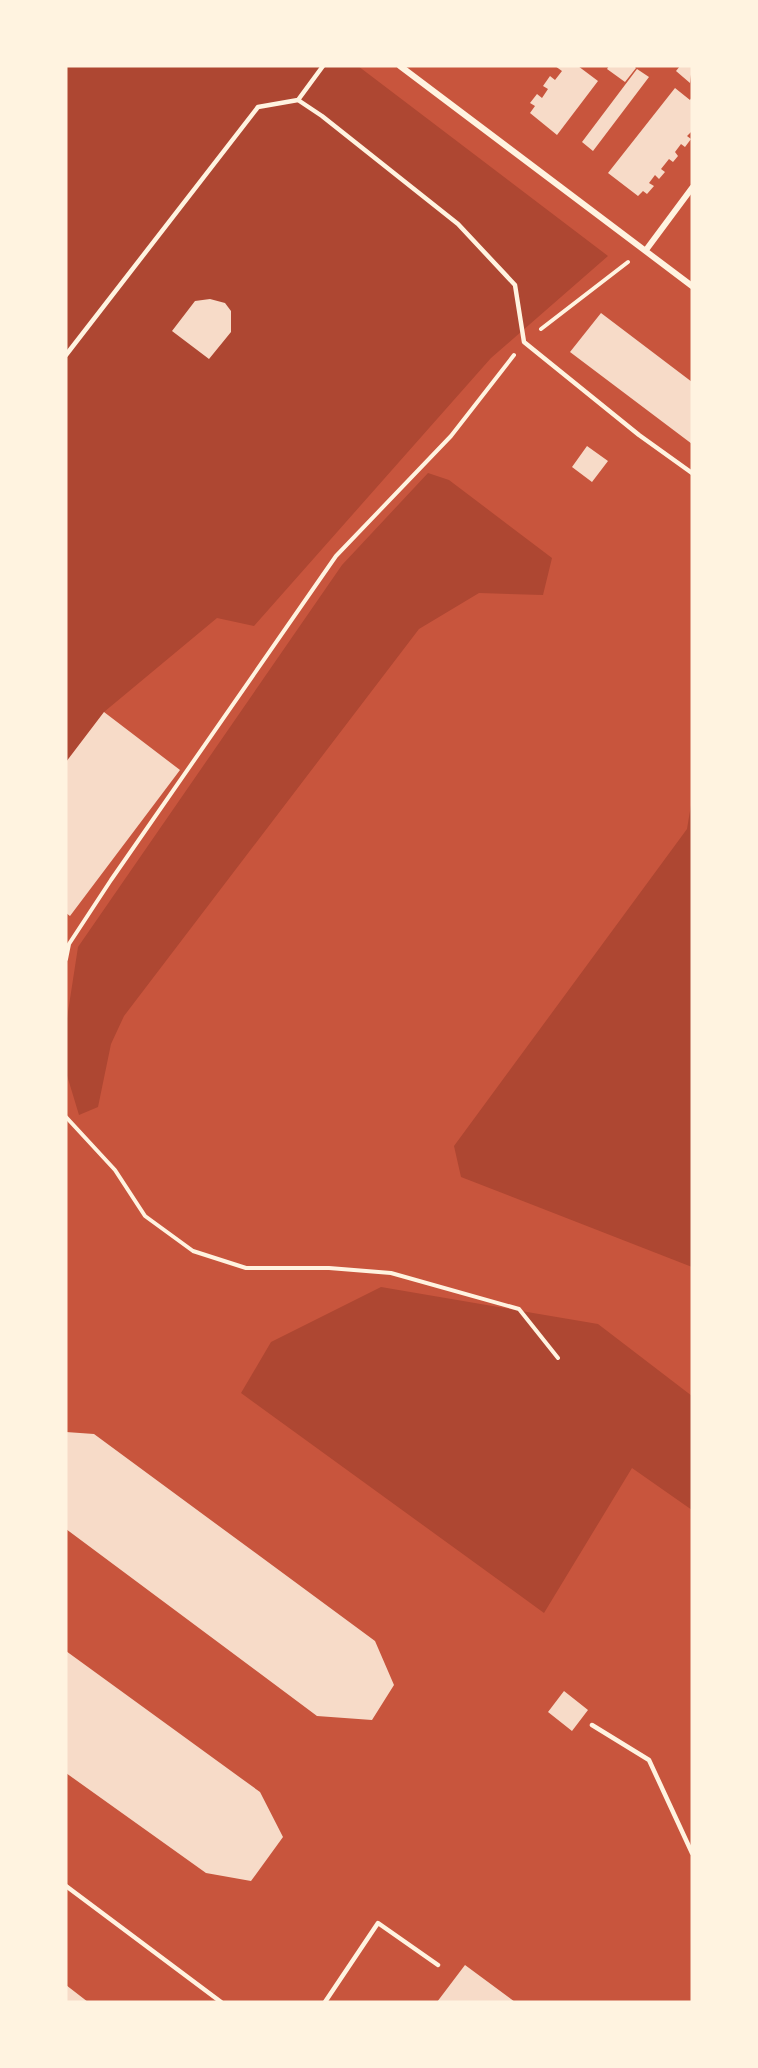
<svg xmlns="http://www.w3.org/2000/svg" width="758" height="2068" font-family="Montserrat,sans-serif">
<rect width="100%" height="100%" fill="#c8553d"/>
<path fill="#ae4732" d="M66 66H358L608 256 491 358 254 626 217 618 104 712 66 762Z
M428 473 449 480 552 558 543 595 479 593 419 629 124 1016 111 1044 98 1107 79 1115 66 1072V1025L78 947 342 565Z
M692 799V1267L461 1177 454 1146 687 829Z
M381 1287 598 1324 692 1396V1510L632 1468 544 1613 241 1393 271 1342Z"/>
<path fill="#f7dbc8" d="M555 66H578L598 81 557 135 530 113 535 106 530 103 537 94 542 98 548 89 543 86 550 76 555 80 562 71Z
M609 66H634L636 68 625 82 607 69Z
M680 66H692L690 83 676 71Z
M637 69 649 77 593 151 582 142Z
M675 88 690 100 692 97V131L687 136 691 139 685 147 681 144 675 152 678 156 673 162 669 159 661 169 665 172 659 179 655 175 649 183 654 186 647 194 643 191 638 196 608 173Z
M210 299 225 303 231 311V332L209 359 172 331 195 301Z
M601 313 692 382V444L570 352Z
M587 446 608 461 592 482 572 467Z
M104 712 180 770 70 916 66 913V762Z
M66 1432 94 1434 375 1641 394 1685 372 1720 317 1716 66 1529Z
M66 1651 260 1792 283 1837 251 1881 206 1873 66 1773Z
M564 1691 588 1710 572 1731 548 1712Z
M465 1965 515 2002H437Z
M66 1985 88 2002H66Z"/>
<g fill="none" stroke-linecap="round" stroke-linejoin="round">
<path stroke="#fff3e0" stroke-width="4" d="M541 329 628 262
M66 959 69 944 111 880 336 556 451 436 514 355
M66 1117 115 1170 145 1216 193 1251 246 1268H329L391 1273 519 1309 558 1358"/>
<path stroke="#fff3e0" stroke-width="4.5" d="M298 100 323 66
M66 355 258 107 298 100 322 116 458 224 515 285 524 342 639 435 692 473
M592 1725 649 1760 692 1853
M66 1886 221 2002
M325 2002 378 1923 438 1965"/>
<path stroke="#fff3e0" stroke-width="6" d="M400 66 692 286
M646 250 692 188"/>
</g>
<rect width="758" height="2068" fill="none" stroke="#fff3e0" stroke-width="135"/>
</svg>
